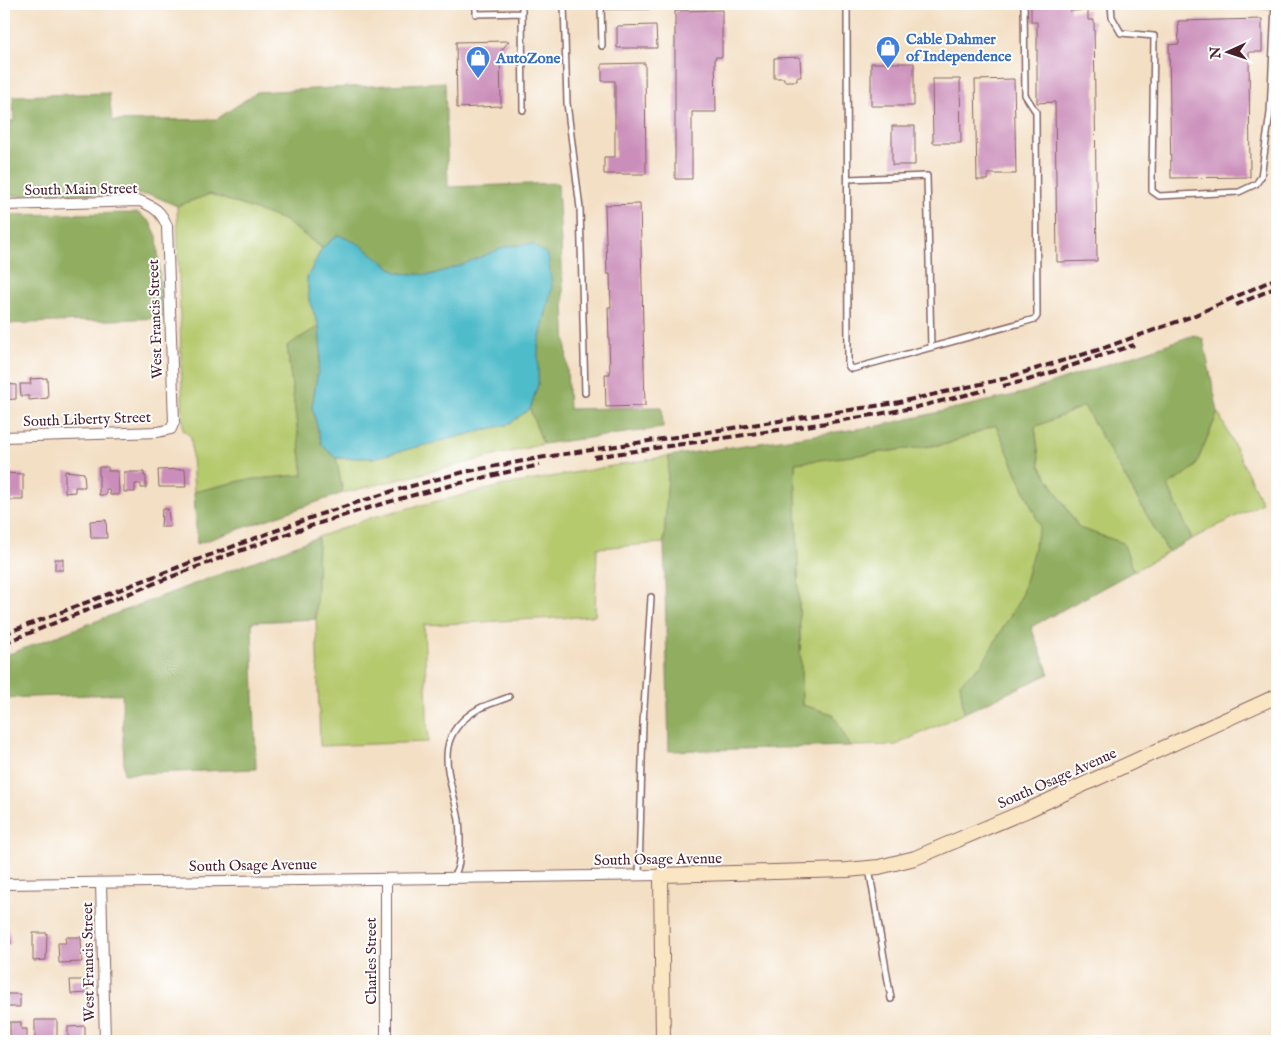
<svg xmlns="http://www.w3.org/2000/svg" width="1281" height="1045" font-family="'IM FELL English',serif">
<rect width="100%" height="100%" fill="#fff"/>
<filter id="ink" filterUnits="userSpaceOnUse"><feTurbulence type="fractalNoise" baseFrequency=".02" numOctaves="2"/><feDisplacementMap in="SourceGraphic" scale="10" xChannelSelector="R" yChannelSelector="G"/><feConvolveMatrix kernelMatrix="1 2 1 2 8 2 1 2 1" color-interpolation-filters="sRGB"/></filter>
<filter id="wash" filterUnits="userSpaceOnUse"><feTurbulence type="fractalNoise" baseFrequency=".0096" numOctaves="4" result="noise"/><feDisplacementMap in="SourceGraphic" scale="20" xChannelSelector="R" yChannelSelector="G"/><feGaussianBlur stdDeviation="1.12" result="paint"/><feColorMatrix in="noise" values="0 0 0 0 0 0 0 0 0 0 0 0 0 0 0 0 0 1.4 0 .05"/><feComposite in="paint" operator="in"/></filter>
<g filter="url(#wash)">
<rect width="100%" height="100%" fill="#f3dfc4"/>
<path fill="#b5c96d" stroke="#80744c" d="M210 194 284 220 322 248 307 278 309 300 319 326 287 346 303 475 245 480 194 492 191 437 183 430 177 206Z
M1084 406 1168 552 1134 571 1123 543 1079 528 1040 466 1035 427Z
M530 409 543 444 343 493 336 458H373L509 424Z
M1218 412 1262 503 1192 539 1168 486 1195 467Z
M996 425 1040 526 1021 597 982 665 960 683 964 713 896 745 850 746 833 714 802 705 795 463 947 444Z
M669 456 664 543 597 548 595 616 424 625 428 742 320 746 316 619 318 537 376 516 505 485Z"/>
<path fill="#90ad60" stroke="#6d6646" d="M445 82 448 187 558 183 569 409 662 407 663 428 543 444 530 409 538 384V345L552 288 459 266 430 275 398 273 359 244 338 235 322 248 284 220 210 194 177 206 152 195 99 194 4 196V121H14L13 96 109 93 112 121 217 119 257 92Z
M138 213 150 222 157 236 162 318 4 324V215Z
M319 326 321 352 312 407 322 445 336 458 343 493 197 544 194 492 245 480 303 475 287 346Z
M1194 335 1203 339 1218 412 1195 467 1168 486 1192 539 1168 552 1084 406 1035 427 1040 466 1079 528 1123 543 1134 571 1031 627 1049 674 964 713 960 683 982 664 1021 597 1040 526 996 425 947 444 795 463 802 705 833 714 850 746 669 751 664 543 669 456 878 426 1023 393Z
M318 537 316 619 252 622 256 769 124 774 122 694 4 698V656Z"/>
<path fill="#50bcca" stroke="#4d6e7a" d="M338 235 359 244 398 273 430 275 459 266 507 246 532 244 548 255 552 288 538 345V384L530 409 509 424 373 458H336L322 445 312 407 321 352 319 327 309 300 307 278 322 248Z"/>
<g id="blocks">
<path fill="#cb8eba" d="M1031 4H1070V11L1088 10V20H1094L1097 261 1057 262 1055 102 1037 103V22H1031Z
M722 10V57H715L716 112H692V179H675V11Z
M1262 19V52H1249L1250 177 1171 178 1169 45 1179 44 1178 21Z
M656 25 657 48H617V26Z
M509 41 500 52 501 106 457 108 456 42Z
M800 57 801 77H797V81H784V78H774V58Z
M645 63 646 174H604V157H615V81H602V64Z
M871 63H914V106H871Z
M932 79H960L961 143H933Z
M1014 79 1016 174H988V180H977L975 80Z
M892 126H915V165H892Z
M640 204 645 406 606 407 605 374H610L608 307H611L610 274H607L605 205Z
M47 378 48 398 29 400V396H21L20 384H31L30 379Z
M4 384 16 385V399L4 400Z
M99 467H108V471H118L119 495H110L109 489H106V495H99Z
M185 469 186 487H159L158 470Z
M65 471 84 473 85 487H75V492L65 493Z
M124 472H144V476H146V488H141V484H135V492H124Z
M4 473 23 474V500H4Z
M162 509H168L170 527H161Z
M106 520 107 538H91L90 521Z
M55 559H63V570H55Z
M4 928H8L11 944H4Z
M33 933H47L46 960 33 961Z
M65 937H81L82 962 59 963 58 943H66Z
M70 980H88V993L71 994Z
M6 994H20V1007H6Z
M35 1020H57V1041H35Z
M10 1022H21V1029H27V1041H10Z
M85 1026V1041H68V1027Z"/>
</g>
</g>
<g filter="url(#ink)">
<use href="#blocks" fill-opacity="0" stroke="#856261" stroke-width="1"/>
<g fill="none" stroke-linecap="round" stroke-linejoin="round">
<defs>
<path id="lane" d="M476 4V14L522 13V4
M564 4 567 103 580 208 585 393
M847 4 848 365 850 368 852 369 1035 319 1037 316 1036 112 1025 95 1024 4
M1111 4 1112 17 1121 33 1154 36 1152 178V191L1159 196 1239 192 1256 184 1261 177 1270 113 1275 4
M1242 4 1275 6
M522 13 523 110
M602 46 601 6H647V4
M848 179 927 176 931 347
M869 868 891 999
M639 875 643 723 651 597
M453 876C460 869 459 857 460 847 460 838 460 829 459 820 451 776 428 737 480 708 489 704 499 701 509 697"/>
<path id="street" d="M4 205 140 201C154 207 161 211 167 226L174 422 171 429 158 432 4 437
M101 883 105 1041
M4 884 661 875
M386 1041V880"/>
<path id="secondary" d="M663 1041 661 875 847 870 879 867 915 858 1028 810 1277 696"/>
</defs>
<use href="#lane" stroke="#856261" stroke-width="8"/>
<use href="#street" stroke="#856261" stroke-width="12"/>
<use href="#secondary" stroke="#856261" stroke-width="16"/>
<use href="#lane" stroke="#fff" stroke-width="5"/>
<use href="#street" stroke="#fff" stroke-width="10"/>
<use href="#secondary" stroke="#fbe6c4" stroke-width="14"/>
<path stroke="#4a1f2b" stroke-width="4" stroke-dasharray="8 4" stroke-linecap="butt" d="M1236 305 1277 287
M1003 386 1028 380 1134 345
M594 457 826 423 913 408 986 390
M4 634 210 555 318 515 393 491 464 472 539 458 895 403 999 380 1101 349 1193 316 1277 278
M4 643C117 599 229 551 345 515 409 495 474 479 540 465"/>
</g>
</g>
<defs>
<symbol id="shop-pin" viewBox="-11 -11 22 30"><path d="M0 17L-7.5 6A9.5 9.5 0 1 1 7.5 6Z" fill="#3f7fe0" stroke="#fff"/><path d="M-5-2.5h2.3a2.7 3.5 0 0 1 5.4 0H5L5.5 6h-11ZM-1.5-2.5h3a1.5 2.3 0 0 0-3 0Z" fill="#fff"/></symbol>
</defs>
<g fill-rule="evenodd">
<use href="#shop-pin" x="874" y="34" width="28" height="38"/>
<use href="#shop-pin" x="464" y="44" width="28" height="38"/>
</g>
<g text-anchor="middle" stroke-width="4" stroke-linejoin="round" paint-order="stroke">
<g font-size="15" font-weight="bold" fill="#366cbe" stroke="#fff" text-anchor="start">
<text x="906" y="44">Cable Dahmer<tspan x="906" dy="17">of Independence</tspan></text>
<text x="496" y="63">AutoZone</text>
</g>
<g font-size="15" fill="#4a1f2b" stroke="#fff">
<text transform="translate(81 189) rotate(-1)" y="5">South Main Street</text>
<text transform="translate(155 319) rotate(-92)" y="5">West Francis Street</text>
<text transform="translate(87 419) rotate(-2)" y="5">South Liberty Street</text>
<text transform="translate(1057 778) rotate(-24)" y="5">South Osage Avenue</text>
<text transform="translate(658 859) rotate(-1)" y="5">South Osage Avenue</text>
<text transform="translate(253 865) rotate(-1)" y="5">South Osage Avenue</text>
<text transform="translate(371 961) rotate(-90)" y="5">Charles Street</text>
<text transform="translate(88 962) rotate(-91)" y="5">West Francis Street</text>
</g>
</g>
<rect width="1281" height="1045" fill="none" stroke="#fff" stroke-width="20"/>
<g transform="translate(1228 52) rotate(267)" stroke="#ffffff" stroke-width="4" paint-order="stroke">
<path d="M0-4L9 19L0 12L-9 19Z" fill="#4a1f2b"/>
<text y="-8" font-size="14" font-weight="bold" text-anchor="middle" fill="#4a1f2b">N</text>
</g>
</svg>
